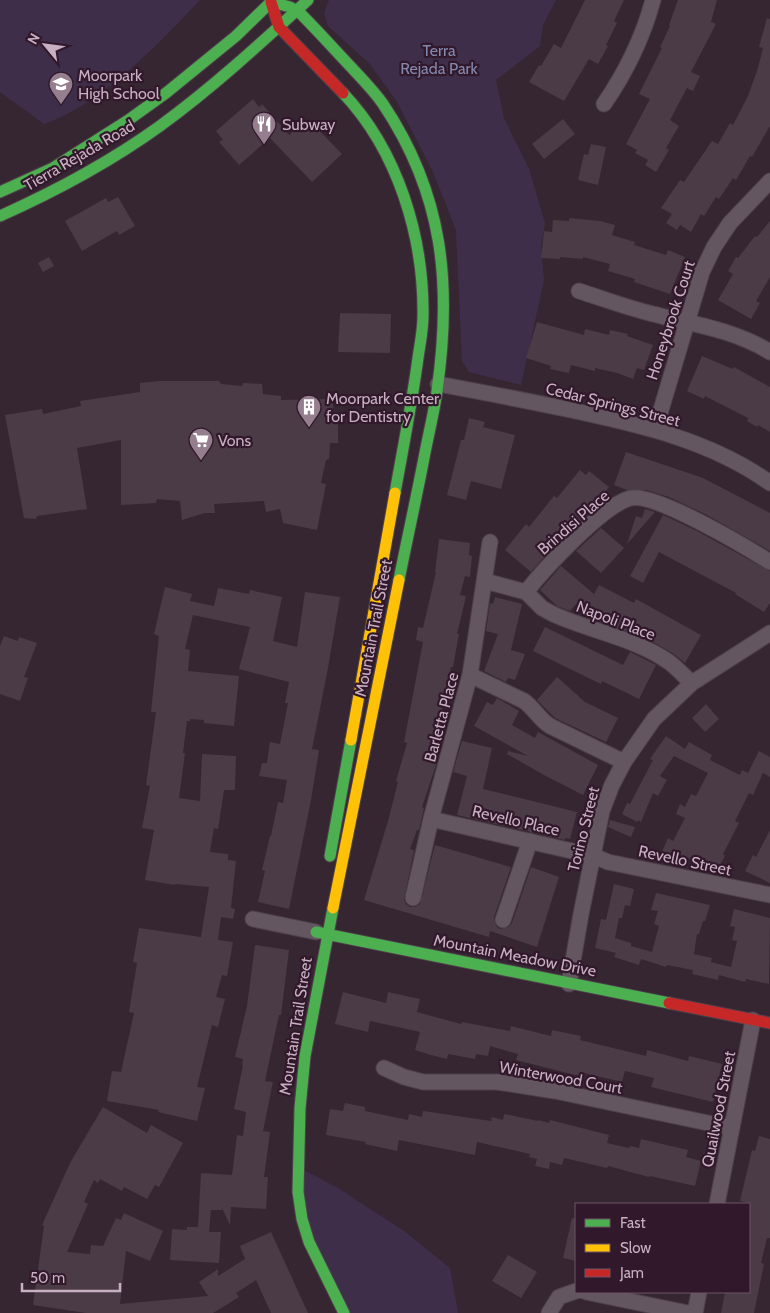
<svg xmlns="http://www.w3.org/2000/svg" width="770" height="1313" font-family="Cabin,sans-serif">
<rect width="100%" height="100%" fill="#362632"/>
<path fill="#3e2e4a" d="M0 0H200C160 43 99 106 44 124L0 92Z
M329 0H556L543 25 540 46 496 80 504 118 529 169 545 223 541 246 544 280 521 385 469 372 462 361 456 230 433 172 397 102 370 64 328 26 324 13Z
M298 1167 338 1188 404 1231 450 1268 458 1313H344L309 1242Z"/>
<path fill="#4a3b46" d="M585 0H624L614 21 617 23 606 45 608 46 598 64 589 59 564 101 529 82 539 65 541 66 554 44 561 48Z
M678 0H717L711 22 716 24 691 72 700 76 693 91 687 88 670 120 679 126 666 148 669 150 656 172 645 165 648 160 635 153 637 150 626 144 650 99 639 94 662 48 660 47 670 26 669 25Z
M767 18 770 19V126L752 157 750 156 736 180 733 178 719 199 716 197 704 216 701 214 691 232 680 225 677 230 666 223 672 214 661 208 680 180 684 182 712 141 718 144 730 123 733 125 748 96 757 71 763 48 759 47Z
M253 99 259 107 262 104 289 135 299 126 303 130 311 122 342 154 312 182 270 138 239 165 219 142 223 140 216 131Z
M563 119 575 134 544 159 532 144Z
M591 144 606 147 598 185 578 180 584 154 588 155Z
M118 197 135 226 119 235 117 231 82 251 65 221 106 198 108 202Z
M569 218 600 221 615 225 612 235 635 242 634 245 666 255 668 250 685 257 670 294 634 282 635 279 608 271 610 264 583 257V259L560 257V259L541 258 544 231 552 232 553 220 569 221Z
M770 221V277L756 301 760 303 751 319 718 300 733 274 728 271 736 257 738 258 755 236 757 237Z
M49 257 54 266 43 272 38 263Z
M340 313 391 314 390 353 338 352Z
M537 322 584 335 585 329 609 335 610 330 628 334 627 336 653 345 644 370 637 368 633 379 617 373 595 368V371L571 365 569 373 550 369 551 366 526 358Z
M702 356 733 369 734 367 770 387V432L758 425 757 427 747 421 748 418 705 396 704 399 687 391Z
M159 381H219L221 384 242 386 243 383 262 384 263 394 281 396V400L333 399V412H338V443H330L329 459 326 460 321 483 326 484 317 530 283 523 280 509 266 512 264 501 214 504 215 513H205L182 520 180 501 157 499 156 503 121 505V440L77 448 87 509 37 516 36 519 24 518 5 415 42 409 43 414 81 406 80 401 140 392V383Z
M469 418 485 422 483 427 515 435 501 489 471 481 466 500 447 495 461 440H464Z
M626 452 703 478 770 513V551L705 514 669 497 646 490H627L614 485Z
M580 470 586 475 589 471 609 487 587 515 553 547 531 572 505 550 526 524 529 527 554 496 557 498Z
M645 509 655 512 627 544 636 516 642 518Z
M663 515 697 531 770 571V603L764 612 735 594 736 593 659 552 643 583 630 576Z
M601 528 624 548 601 573 576 551Z
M439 539 470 543 469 555 472 556 470 577 465 576 460 595 466 596 457 634H459L453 667H451L441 715 443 716 435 758 438 759 422 807 424 808 419 830H417L410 849 414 850 404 900 406 904 410 907H415L420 904 435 845 511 867 494 917 496 926 500 929 509 927 512 923 531 867 559 877 537 947 490 931 489 937 364 900 388 821 398 782 396 781 407 743 404 742 423 642 416 640 418 627 423 628 436 572H435Z
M561 566 594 594 599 585 634 603 636 599 701 635 685 663 674 654 646 638 588 618 591 612 576 604 570 611 557 606 540 590Z
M165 587 192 594 190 601 214 606 218 588 249 594 250 590 282 597 273 641 297 647 305 592 340 597 328 668 312 749 319 750 311 800 289 909 258 902 265 871 262 870 270 836H271L278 802 283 803 287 780 259 776 262 763H267L270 742 280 744 288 703H285L289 682 239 669 250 627 193 615 185 649 190 650 188 671 239 676 234 726 204 723V720L190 719V721H187L183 753H185L179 798 200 801 202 754 236 756 235 790H224L218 829 214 828 210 852 228 854V860L236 861 231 908 235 909 233 919 221 917 218 940 233 942 227 976 222 975 216 997 225 999 218 1027 212 1025 197 1087 205 1088 197 1121 158 1112 159 1110 107 1101 112 1071 121 1072 134 1013 129 1012 137 963 133 962 139 928 201 937 209 887 175 884V885L145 880 154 830 142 828 150 786 146 785 156 712H151L159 636 154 634Z
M495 597 522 604 511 650 525 654 515 680 508 678 506 682 484 671 498 634 486 631 490 603 493 604Z
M545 627 623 665 630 652 656 665 639 699 602 681 601 684 533 651Z
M4 636 18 641 19 637 37 643 24 677 28 678 20 701 0 694V646Z
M557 677 585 702 618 718 606 742 555 718 537 700Z
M497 698 519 711 512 725 535 738 538 732 598 765 583 795 544 775 507 754 508 751 528 756 474 726 487 702 493 705Z
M706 704 719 719 705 732 692 718Z
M666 736 685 749 689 742 712 755 710 760 740 775 742 770 748 773 759 751 770 757V777L763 773 753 795 749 793 735 821 739 823 723 854 725 856 716 872 683 855 679 863 661 854 668 838 673 841 685 818 676 814 680 804 685 807 691 794 696 796 708 773 674 756 660 776 667 780 658 796 653 793 641 822 638 820 637 822 622 814 627 803 630 804 653 760 650 759Z
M462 741 492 748 483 789 577 812 570 839 565 838V840L457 815 467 776 453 772Z
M610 820 635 827 631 837 608 827Z
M770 830V883L745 871 753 855 756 857Z
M614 884 634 889 630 906 625 905 622 918H619L615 938 631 943V946L652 952 659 926 654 924 658 911 651 910 656 893 710 905 705 921H703L699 934H697L694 954 712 958 711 962 731 967 737 941 732 940 735 927 730 926 734 909 770 918 769 984 746 979 745 982 719 975 718 980 692 974 693 970 667 965 666 967 641 959 639 965 614 957 616 953 595 948 601 919 606 920Z
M255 945 289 950 281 1015H279L265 1081 273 1082 263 1131 270 1132 264 1177H268L266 1209 231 1207 230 1225 222 1208V1210H211L209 1232H221L219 1263 170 1260 172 1229 187 1230V1227H198L201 1173 232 1175 237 1135 243 1136 246 1112 234 1109 243 1065H242L243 1059 235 1057 247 1006Z
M343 992 386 1003 388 992 420 999 417 1012 461 1024 462 1022 510 1031 511 1026 551 1036 552 1030 581 1036 580 1040 646 1056 647 1050 688 1061 689 1056 722 1064 713 1102 651 1087 654 1078 625 1071 622 1082 580 1072 579 1076 516 1060 518 1054 490 1046 488 1056 476 1054 475 1059 448 1054 447 1059 431 1055 415 1050 420 1032 370 1021 368 1032 335 1024Z
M345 1103 365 1107V1111L408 1120 409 1114 422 1117 423 1111 491 1121 492 1117 503 1120 504 1114 538 1121V1120L549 1123 550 1120 609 1135 607 1143 629 1148 630 1146 639 1148 641 1139 688 1150 686 1157 701 1161 695 1186 650 1176 649 1177 608 1166 607 1168 564 1158 562 1165 550 1162 549 1169 535 1166 537 1159 529 1157 530 1154 477 1142 475 1155 399 1140 397 1151 365 1144 366 1142 326 1135 330 1109 343 1111Z
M103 1107 147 1133 151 1125 183 1143 159 1187 155 1185 147 1199 124 1187 122 1191 100 1179 98 1183 94 1180 84 1202 88 1204 67 1252 90 1254 91 1245 103 1246 116 1218 121 1220 124 1213 163 1231 150 1261 126 1251 120 1304 208 1296 199 1282 218 1269V1276L245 1259 240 1246 271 1232 308 1313H271L256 1280 236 1293 239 1297 213 1313H86L33 1305 44 1226 42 1225 70 1163Z
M759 1136 770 1139V1238H767L761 1263 764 1264 754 1313H721L725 1292H749V1203L740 1201 752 1150 755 1151Z
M572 1218 576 1219V1261L563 1258Z
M508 1255 537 1272 521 1298 492 1281Z"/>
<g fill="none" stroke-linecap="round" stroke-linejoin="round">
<defs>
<path id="street" d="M604 104C626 72 643 37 653 0
M579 291C604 299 628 308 653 314 693 324 734 330 770 352
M438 384C481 392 524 400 566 409 637 424 710 440 770 483
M655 430 702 272 714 247 730 223 770 181
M485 581 526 592
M526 592C544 569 604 504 631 498 656 493 746 547 770 562
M526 592 542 608 553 614C590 631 635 638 669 662 677 668 684 676 692 683
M470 675 524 701C534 708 539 719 550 726L624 762
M431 819 594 856 608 862 770 895
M413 898 431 819 470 675 490 542
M253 919 316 932
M503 920 530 841
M569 984 581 914 602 811 612 785 624 762 654 719 692 683 770 633
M384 1068 404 1077 423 1082H497L555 1091 732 1128
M717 1204 753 1020
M586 1292 688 1313
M549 1313 559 1297 576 1291
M695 1313 699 1292"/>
<path id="fast" d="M271 2 290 7 299 12C317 30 334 49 351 67 362 79 374 91 383 104 444 195 452 285 437 391 434 413 428 436 424 458 416 499 407 540 399 580
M343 93C398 151 424 237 423 316 423 330 420 344 418 358 412 403 403 448 395 493
M0 192 53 168 127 121 166 93 236 36 273 0
M0 216C56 191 110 162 160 126 212 88 260 44 308 0
M330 856 351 740
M333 908 305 1056 300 1108 298 1192 302 1219 309 1242 344 1313
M316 932 669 1003"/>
<path id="slow" d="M351 740 395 493
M333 908 399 580"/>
<path id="jam" d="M271 2 279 27 343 93
M669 1003 770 1023"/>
</defs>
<use href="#street" stroke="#4e414a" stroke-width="17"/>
<use href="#fast" stroke="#4f414b" stroke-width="13"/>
<use href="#slow" stroke="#4f414b" stroke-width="13"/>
<use href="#jam" stroke="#4f414b" stroke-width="13"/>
<use href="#street" stroke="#645660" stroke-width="15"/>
<use href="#fast" stroke="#4caf50" stroke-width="11"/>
<use href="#slow" stroke="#ffc107" stroke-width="11"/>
<use href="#jam" stroke="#c62828" stroke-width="11"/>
</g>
<defs>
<symbol id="school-pin" viewBox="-11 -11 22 30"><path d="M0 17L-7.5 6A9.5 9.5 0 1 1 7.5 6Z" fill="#957f8f" stroke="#31192b"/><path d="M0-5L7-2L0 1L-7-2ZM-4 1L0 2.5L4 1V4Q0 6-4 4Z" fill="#fff"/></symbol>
<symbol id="restaurant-pin" viewBox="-11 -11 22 30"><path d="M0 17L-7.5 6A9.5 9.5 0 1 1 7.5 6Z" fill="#957f8f" stroke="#31192b"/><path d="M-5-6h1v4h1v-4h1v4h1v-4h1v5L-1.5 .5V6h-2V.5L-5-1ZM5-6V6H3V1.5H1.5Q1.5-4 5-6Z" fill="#fff"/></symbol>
<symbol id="building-pin" viewBox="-11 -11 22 30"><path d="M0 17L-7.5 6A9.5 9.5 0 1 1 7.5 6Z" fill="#957f8f" stroke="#31192b"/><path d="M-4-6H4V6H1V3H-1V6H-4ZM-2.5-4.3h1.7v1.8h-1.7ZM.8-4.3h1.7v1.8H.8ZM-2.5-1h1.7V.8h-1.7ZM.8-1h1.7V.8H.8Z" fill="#fff"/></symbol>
<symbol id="supermarket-pin" viewBox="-11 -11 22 30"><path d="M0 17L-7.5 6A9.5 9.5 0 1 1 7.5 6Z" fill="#957f8f" stroke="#31192b"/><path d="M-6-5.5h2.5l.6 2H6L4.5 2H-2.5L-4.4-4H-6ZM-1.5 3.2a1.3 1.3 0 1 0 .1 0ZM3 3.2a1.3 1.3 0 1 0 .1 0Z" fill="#fff"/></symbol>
</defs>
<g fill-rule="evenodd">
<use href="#school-pin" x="47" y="70" width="28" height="38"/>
<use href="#restaurant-pin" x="250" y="110" width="28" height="38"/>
<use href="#building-pin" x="295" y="393" width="28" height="38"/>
<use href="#supermarket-pin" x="187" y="426" width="28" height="38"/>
</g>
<g text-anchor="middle" stroke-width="4.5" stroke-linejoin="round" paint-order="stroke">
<g font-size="16" fill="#8388af" stroke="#31192b">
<text x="439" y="56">Terra<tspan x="439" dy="18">Rejada Park</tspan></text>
</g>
<g font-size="16" fill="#c8afc1" stroke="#31192b" text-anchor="start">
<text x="78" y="81">Moorpark<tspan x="78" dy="18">High School</tspan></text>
<text x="282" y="130">Subway</text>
<text x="326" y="404">Moorpark Center<tspan x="326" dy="18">for Dentistry</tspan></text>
<text x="218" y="446">Vons</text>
</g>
<g font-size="16" fill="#c8afc1" stroke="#31192b">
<text transform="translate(79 155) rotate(-30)" y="6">Tierra Rejada Road</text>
<text transform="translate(670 320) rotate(-72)" y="6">Honeybrook Court</text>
<text transform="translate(613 404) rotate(14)" y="6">Cedar Springs Street</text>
<text transform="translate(573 522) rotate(-41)" y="6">Brindisi Place</text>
<text transform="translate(616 620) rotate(21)" y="6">Napoli Place</text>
<text transform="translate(373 628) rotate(-79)" y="6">Mountain Trail Street</text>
<text transform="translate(441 717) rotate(-75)" y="6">Barletta Place</text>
<text transform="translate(516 820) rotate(13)" y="6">Revello Place</text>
<text transform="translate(583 829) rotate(-76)" y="6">Torino Street</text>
<text transform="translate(685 860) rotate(12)" y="6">Revello Street</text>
<text transform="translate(515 955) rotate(11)" y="6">Mountain Meadow Drive</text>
<text transform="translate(295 1026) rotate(-81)" y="6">Mountain Trail Street</text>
<text transform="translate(561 1077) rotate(10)" y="6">Winterwood Court</text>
<text transform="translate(718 1109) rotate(-79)" y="6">Quailwood Street</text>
</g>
</g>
<rect x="575" y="1203" width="175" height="90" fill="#31192b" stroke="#6d5567"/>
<rect x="585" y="1219" width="25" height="8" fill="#4caf50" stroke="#6d5567"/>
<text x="620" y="1228" font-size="15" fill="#c8afc1">Fast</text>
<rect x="585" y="1244" width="25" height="8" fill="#ffc107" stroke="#6d5567"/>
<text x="620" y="1253" font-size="15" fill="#c8afc1">Slow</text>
<rect x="585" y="1269" width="25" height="8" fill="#c62828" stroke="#6d5567"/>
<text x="620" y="1278" font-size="15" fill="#c8afc1">Jam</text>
<g transform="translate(45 45) rotate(299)" stroke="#31192b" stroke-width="4" paint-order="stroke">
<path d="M0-4L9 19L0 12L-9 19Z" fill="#c8afc1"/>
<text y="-8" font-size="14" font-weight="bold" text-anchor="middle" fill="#c8afc1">N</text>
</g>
<path d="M22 1283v8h98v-8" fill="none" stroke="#c8afc1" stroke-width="2.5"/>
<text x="30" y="1283" font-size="15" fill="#c8afc1" stroke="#31192b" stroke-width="4" paint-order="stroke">50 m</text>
</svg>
